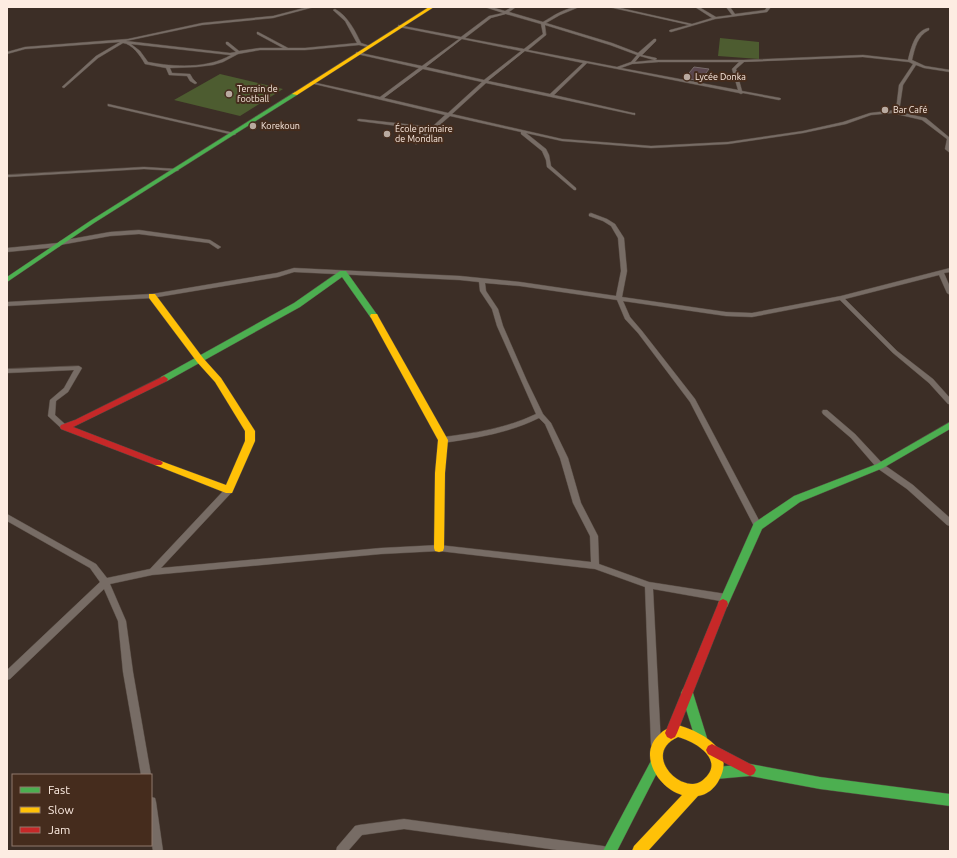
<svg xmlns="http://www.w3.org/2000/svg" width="957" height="858" font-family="Ubuntu,sans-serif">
<rect width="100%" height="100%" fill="#3c2e26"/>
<path fill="#4d5c30" d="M720 38 759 42V59L718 56Z
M220 74 283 89 240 116 174 100Z"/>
<path fill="#5c484f" stroke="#776b6b" d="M694 67 709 69 700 81 685 78Z"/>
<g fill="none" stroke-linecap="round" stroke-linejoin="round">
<defs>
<path id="street" d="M308 7H314L273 18 202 25 126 41 230 53 236 52 226 44V42H228L239 51 260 48H283L257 34V32H258L288 48H305L357 43 345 21 333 10 335 9C348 16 355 31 361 43L370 46 368 47 359 45 305 50H260L238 54 223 62 213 65 196 67 170 68 172 73 190 74 193 79 197 83 195 84 190 81 187 76 169 75 166 68 145 64C140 55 132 44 123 43L98 58 64 88 62 87 63 86 96 56 120 42 25 49 7 54V52L25 47 128 39 202 23 273 16ZM131 44 230 55H231C207 69 174 67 148 62L140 51Z
M485 7H491L505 11 512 7H516L509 12 543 22C553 16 566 7 579 7L560 15 546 23 612 43 638 53 654 39H656V41L642 55 656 58 657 59 655 60H743L863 55 908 60C911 48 915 30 929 28V30C917 36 915 48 912 60L925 66 950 70V72L924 68 916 65 903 85 899 112 926 118 950 138V153L945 149 947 139 922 120 892 113 871 115 846 124 803 133 728 144 651 148 562 141 526 133 546 149 549 155 551 166 576 188V190H574L547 167 546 160 542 151 521 134V132L450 116 436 128V130H434L417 144H415V142L429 130 359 121 357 120 359 119 432 127 445 115 310 83 312 82 380 97 419 68 357 54H356V52L422 66 459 39 399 27 398 25 461 37 489 16 503 13ZM506 14 541 24 543 34 524 49 465 38 491 18ZM545 25 610 45 637 55 631 62 617 67 528 50 546 35ZM462 39 521 51 484 80 426 67ZM525 51 583 63 550 94 488 81ZM640 56 654 60H655L635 62ZM863 57 909 62 913 64 899 85 896 110 870 113 843 122 803 131 728 142 651 146 562 139 452 114 486 83 635 115V113H633L554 95 587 63 739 93 741 94 743 93 779 100 781 99 780 98 742 91 736 69 744 62ZM659 62H739L732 69 738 90 621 68 632 64ZM423 69 482 82 448 113 384 98Z
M609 7H616L692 24 712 18 695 7H699L716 17 732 15 726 7H730L735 14 765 10 767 7H771L767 12 715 19 671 32 669 31 670 30 689 25Z
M108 104 234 133 236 134 234 135 108 106Z
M144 167 177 169 179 170 177 171 144 169 7 177V175Z
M591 213 607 219 615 224 624 238 627 271 622 297 726 312 752 313 841 296 950 268V272L944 273 950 287V295L947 293 939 275 845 299 897 351 933 379 950 398V404H948L929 383 893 353 840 300 752 317 726 316 623 301 630 317 642 331 695 399 762 526 761 528 758 529 755 528 690 402 638 333 625 319 617 300 520 286 485 283 486 291 498 309 503 326 527 381 543 414 551 423 568 458 581 503 598 536 599 564 649 582 726 594 729 595 730 598 729 601 726 602 653 589 661 745 659 748 656 750 653 748 651 745 645 587 595 569 439 551 381 554 152 575 110 584 126 621 133 672 151 775H141L123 672 118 621 104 589 10 679 7 680V670L100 582 90 568 7 521V514L96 564 107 578 150 569 226 488H232L233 490 232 492 161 568 381 548 439 545 591 562 590 536 573 503 560 458 545 424 539 418C509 433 476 438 443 443L439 440 443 437C475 433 507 428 536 414L497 326 492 309 480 291 479 282 460 280 294 272 278 277 152 298 7 306V302L152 294 277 273 294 268 460 276 520 282 616 296 621 271 618 238 611 226 603 221 589 216V214Z
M139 230 210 240 221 247 218 249 209 243 139 234 110 236 60 245V246L58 247 7 252V248L58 243 60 241 110 232Z
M79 366 82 368 68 392 56 401 55 415 66 425 67 427 64 429H62L48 416 50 400 64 388 74 370 7 373V369Z
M823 410H827L855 434 883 464 913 485 950 518V526L947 525 907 489 877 468 851 438 823 414 822 412Z
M151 797 155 798 156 802 163 851H153L151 839Z
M404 819 603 846 607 847 608 851H564L404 829 362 835 348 851H336L337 847 355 826 359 825Z"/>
<path id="fast" d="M295 92 298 94 297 95 94 223 7 282V277L90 221Z
M340 271H346L378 316 377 318H371L342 277 300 307 167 381H161L160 379 161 377 294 303Z
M950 422V429L883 468 800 502 762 529 727 607 723 609 719 607 718 604 754 523 794 496 877 464Z
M687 687 691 689 693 693 707 738 705 742 701 744 697 742 695 738 681 693 683 689Z
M656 757 660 759 662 763 617 851H603L652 759Z
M750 764 820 777 950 794V806L820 789 750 776 716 779 712 777 710 773 712 769 716 767Z"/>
<path id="slow" d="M429 7H434L297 95 292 94Z
M149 294H155L203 358 221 378 255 431V441L232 493H226L155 465 153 463 155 461 158 460 226 485 245 441V431L215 382 197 362 149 298Z
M371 314H377L378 316 448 440 445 473 444 548 443 551 439 552 435 551 434 548 435 473 438 440 370 316Z
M678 725C702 732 736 750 719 780 715 788 707 795 698 796L648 851H632L634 846 682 795C658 788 636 753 661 733 665 729 672 727 678 725ZM678 737C697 742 726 761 703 780 683 797 640 754 678 737Z"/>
<path id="jam" d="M164 376 168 379 167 381 73 427 161 461 163 463 161 465H155L61 429 60 427 61 425 75 420Z
M723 599 727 601 728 604 677 733 675 737 671 739 667 737 665 733 718 604 719 601Z
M712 744 754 766 756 770 754 774 750 776 746 774 708 754 706 750 708 746Z"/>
</defs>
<use href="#street" stroke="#564a42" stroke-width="1"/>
<use href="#fast" stroke="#564a42" stroke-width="1"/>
<use href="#slow" stroke="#564a42" stroke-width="1"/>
<use href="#jam" stroke="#564a42" stroke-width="1"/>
<use href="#street" fill="#776c65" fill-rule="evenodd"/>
<use href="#fast" fill="#4caf50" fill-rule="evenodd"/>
<use href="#slow" fill="#ffc107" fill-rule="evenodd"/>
<use href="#jam" fill="#c62828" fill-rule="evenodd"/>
</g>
<g fill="#b9aaa0" stroke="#452c1d" stroke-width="1.5">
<circle cx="687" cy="77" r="4"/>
<circle cx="229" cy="94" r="4"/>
<circle cx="885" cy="110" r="4"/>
<circle cx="253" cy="126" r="4"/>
<circle cx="387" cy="134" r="4"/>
</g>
<g text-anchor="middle" stroke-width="4" stroke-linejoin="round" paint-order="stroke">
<g font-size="9" fill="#fdece2" stroke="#452c1d" text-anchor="start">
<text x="695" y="80">Lycée Donka</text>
<text x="237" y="92">Terrain de<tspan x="237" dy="10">football</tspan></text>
<text x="893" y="113">Bar Café</text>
<text x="261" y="129">Korekoun</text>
<text x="395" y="132">École primaire<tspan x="395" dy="10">de Mondlan</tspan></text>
</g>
</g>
<rect width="957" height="858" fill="none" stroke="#fdece2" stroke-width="16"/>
<rect x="12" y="774" width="140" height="72" fill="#452c1d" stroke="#8f796c"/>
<rect x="20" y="787" width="20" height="6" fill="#4caf50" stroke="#8f796c"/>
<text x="48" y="794" font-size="12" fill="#fdece2">Fast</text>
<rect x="20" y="807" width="20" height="6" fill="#ffc107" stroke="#8f796c"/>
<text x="48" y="814" font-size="12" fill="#fdece2">Slow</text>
<rect x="20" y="827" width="20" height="6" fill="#c62828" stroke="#8f796c"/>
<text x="48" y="834" font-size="12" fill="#fdece2">Jam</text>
</svg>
